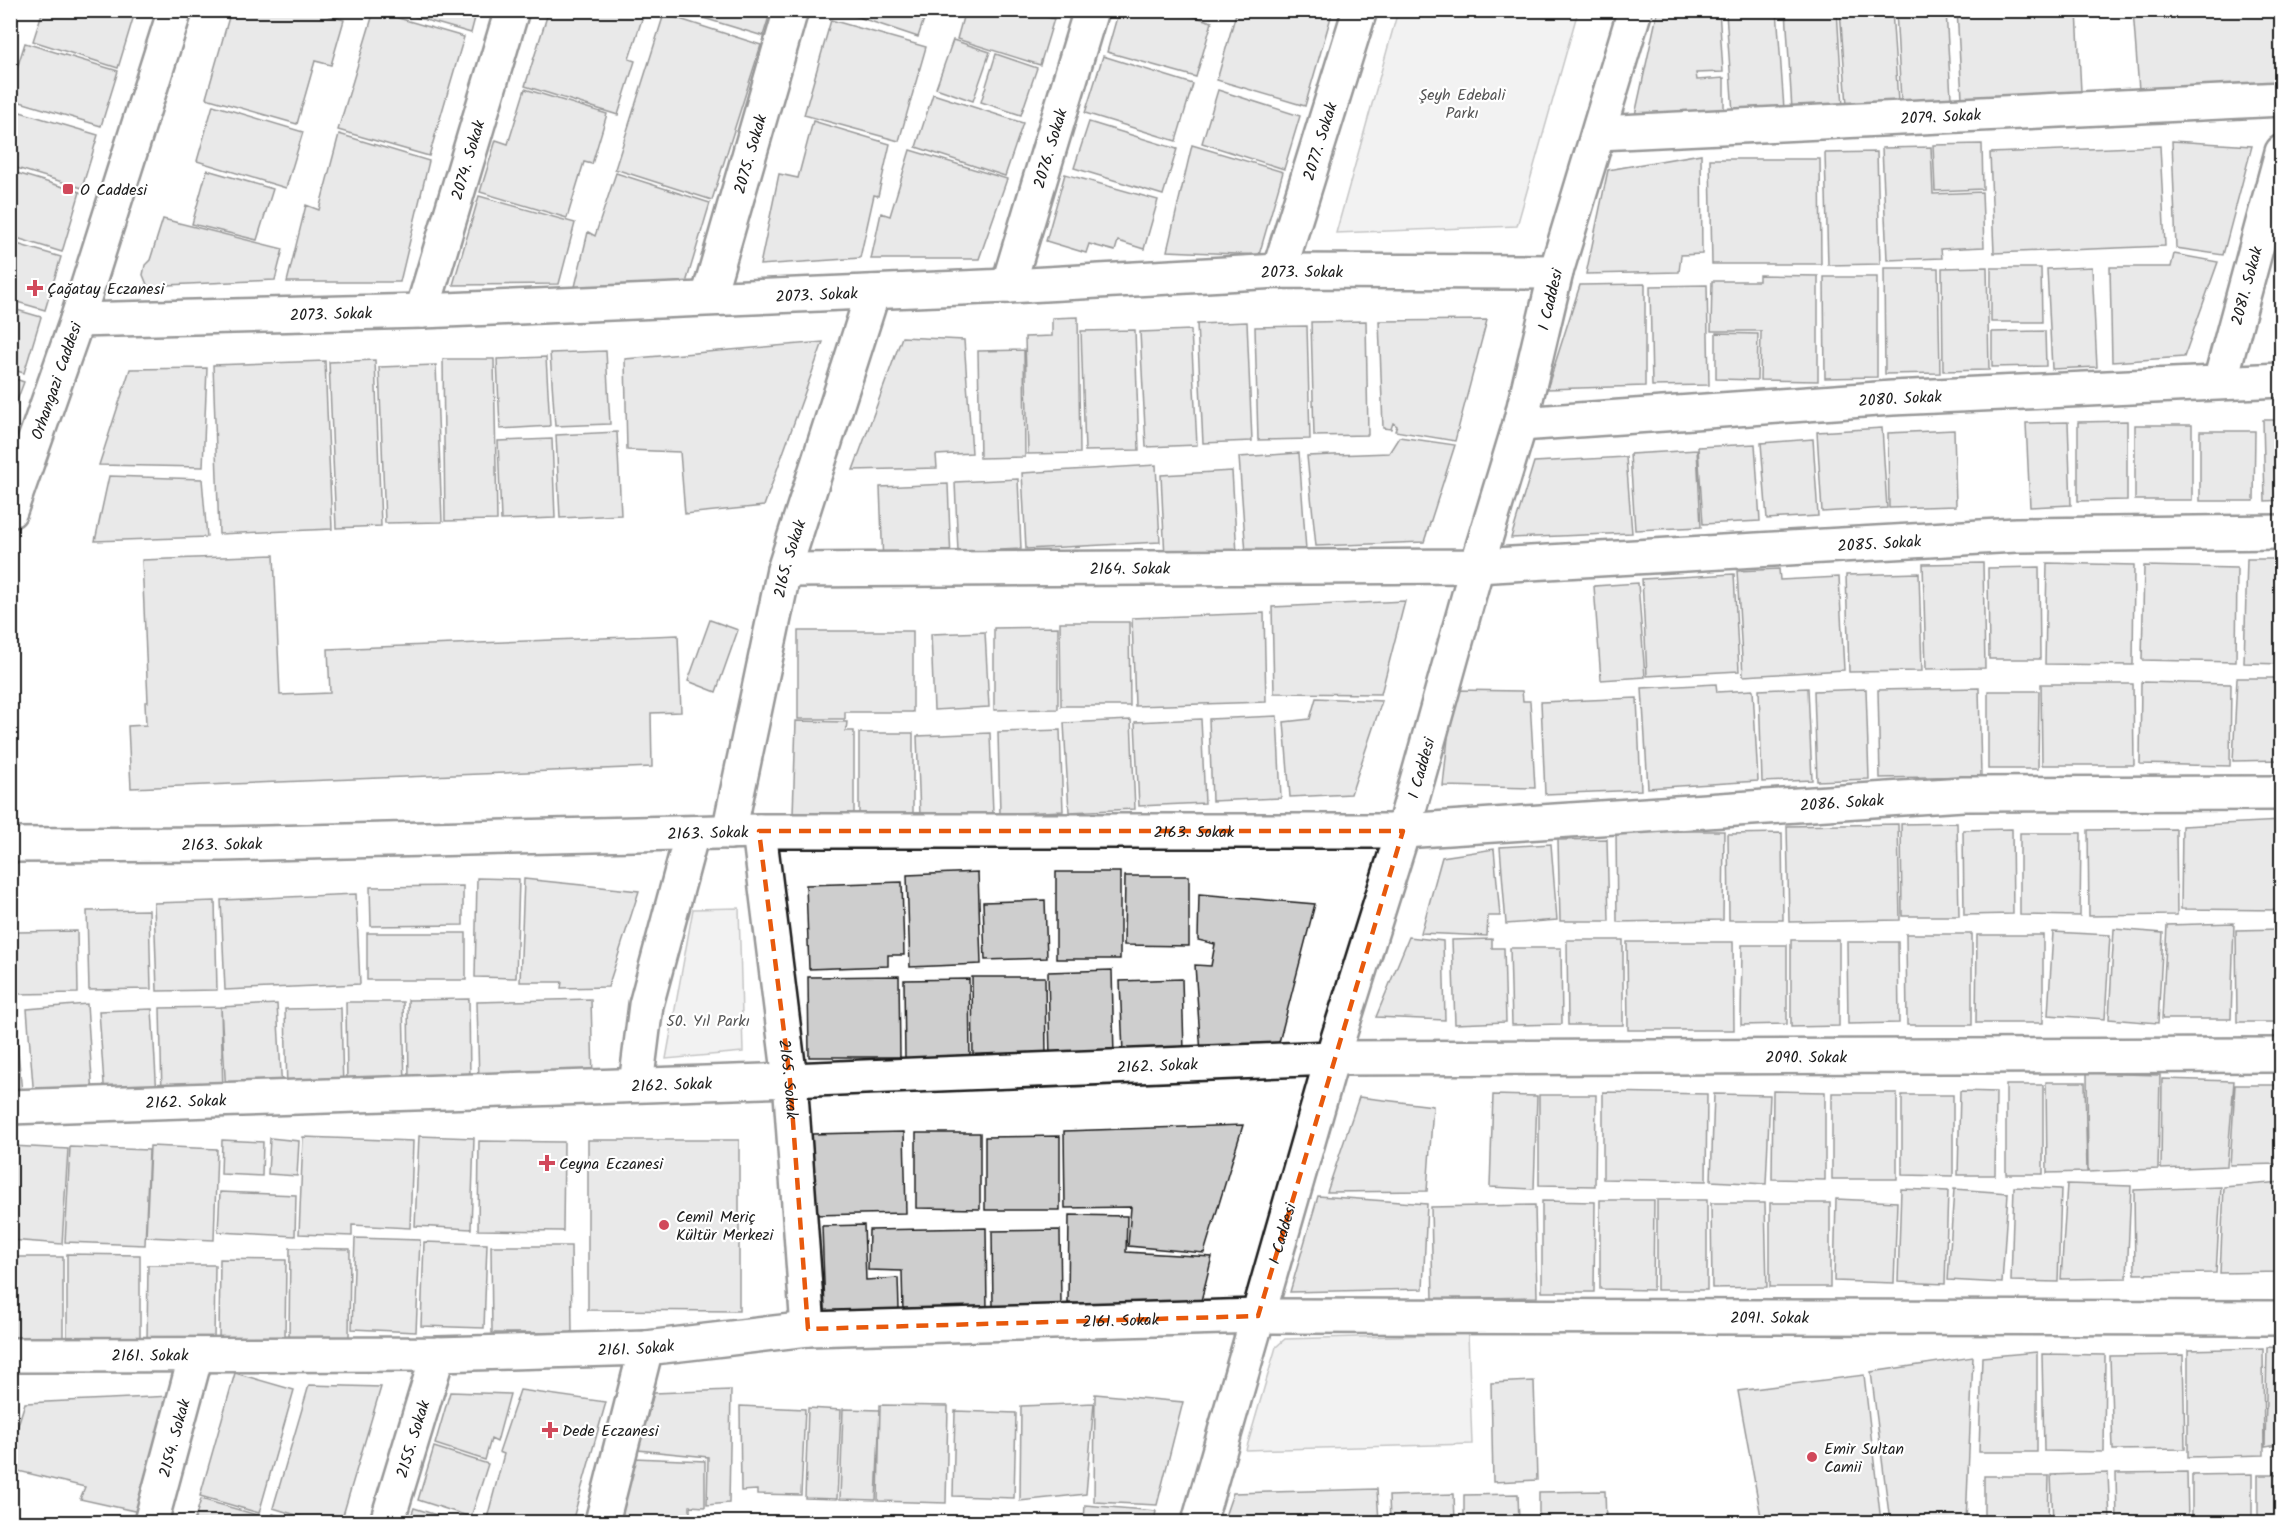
<svg xmlns="http://www.w3.org/2000/svg" width="2292" height="1533" font-family="Kalam,sans-serif">
<rect width="100%" height="100%" fill="#fff"/>
<filter id="ink" filterUnits="userSpaceOnUse"><feTurbulence type="fractalNoise" baseFrequency=".0167" numOctaves="2"/><feDisplacementMap in="SourceGraphic" scale="12" xChannelSelector="R" yChannelSelector="G"/><feConvolveMatrix kernelMatrix="1 2 1 2 8 2 1 2 1" color-interpolation-filters="sRGB"/></filter>
<g filter="url(#ink)">
<path fill="#e2e2e2" stroke="#7f7f7f" stroke-width="1.5" d="M1398 11H1578L1517 226 1336 233Z
M739 908 743 1052 666 1059 693 909Z
M1468 1334 1472 1444 1246 1450 1276 1347 1285 1339Z"/>
<path fill="#cecece" stroke="#1c1c1c" stroke-width="1.5" d="M10 10H17L10 33Z
M43 10H130L135 12 118 68 33 41Z
M231 10H311L344 20 331 65 315 61 297 124 206 98Z
M391 10H477L471 33Z
M549 10H645L629 59 635 61 618 115 525 86Z
M677 10H771L763 36Z
M837 10H927L918 37Z
M965 10H1025L1054 19 1040 65 957 39Z
M1119 10H1172L1212 22 1196 77 1107 52Z
M1237 10H1333L1305 106 1217 80Z
M1658 10H1719L1723 72 1696 73 1697 80 1724 78V114L1635 115Z
M1777 10 1784 109 1733 113 1726 13Z
M1786 10H1837L1843 107 1792 110Z
M1840 10H1892L1898 102 1847 105Z
M1896 10H1946L1951 98 1901 101Z
M1957 10H2077L2081 92 1962 98Z
M2133 10H2282V85L2139 90Z
M374 11 464 37 429 156 338 130Z
M664 14 761 45 712 200 615 169Z
M831 20 926 47 899 141 804 115Z
M953 40 990 52 973 101 936 88Z
M25 43 118 71 101 126 10 99V90Z
M996 54 1037 68 1021 115 981 102Z
M1103 56 1193 84 1176 141 1085 113Z
M525 89 607 114 592 164 584 162 567 218 480 192 496 140 508 144Z
M1218 90 1300 116 1284 169 1202 143Z
M933 94 1023 123 1005 176 916 147Z
M213 105 303 132 286 188 197 161Z
M10 109 98 135 82 188 10 166Z
M813 121 890 144 878 196 874 195 860 258 760 265 779 174 798 178Z
M1089 122 1177 149 1163 195 1074 168Z
M339 134 429 161 400 282H287L306 205 319 210Z
M2172 141 2252 146 2223 255 2176 248Z
M1982 144 1983 189 1935 191 1933 145Z
M1192 145 1283 172 1259 255 1167 251Z
M2160 146 2165 246 1994 253 1990 153Z
M1931 147 1933 194 1982 192 1984 247 1941 249 1942 258 1887 260 1882 148Z
M910 150 1007 179 979 259H871L881 213 890 216Z
M1877 152 1880 264 1828 265 1825 153Z
M1701 154 1702 254 1681 255 1679 272 1586 274 1608 170Z
M1710 159H1820L1821 264H1712Z
M207 170 273 189 257 240 192 224Z
M10 171 80 192 62 252 10 236Z
M616 173 710 203 683 293 574 291 588 232 595 236Z
M1065 174 1158 200 1144 249 1118 241 1115 251 1089 244 1086 253 1046 241Z
M479 196 575 223 559 284 453 285Z
M163 219 283 249 275 280 167 285 157 290 148 287 143 275 145 265 150 260Z
M2281 233H2282V319H2279Z
M10 242 61 257 45 310 10 300Z
M2174 254 2218 262 2184 357 2112 362 2110 267H2171Z
M1987 267 1989 370 1943 371 1942 268Z
M2092 267 2097 367 2052 369 2047 269Z
M1884 268H1938L1940 373 1885 374Z
M1991 268H2041L2042 322H1991Z
M1759 275 1818 276V381L1760 380 1761 331H1711L1712 281H1759Z
M1824 277H1877V377L1825 378Z
M1645 284V386L1547 389 1580 285Z
M1707 285 1709 385 1652 386 1650 286Z
M10 308 41 317 24 373 10 369Z
M1078 317 1080 453 1028 454 1025 337 1052 336V318Z
M1487 320 1455 441 1395 431 1397 426 1393 423 1391 429 1383 428 1379 321Z
M1366 321 1368 435 1314 436 1311 322Z
M1247 322 1252 441 1203 443 1197 324Z
M1307 326 1310 439 1258 440 1255 327Z
M1135 330 1139 450 1085 451 1081 331Z
M1191 330 1197 445 1146 447 1140 332Z
M2045 331 2046 366 1992 367V332Z
M1716 333 1758 334 1757 380 1716 379Z
M902 337 964 340 972 453 936 455 937 468 853 470Z
M823 342 764 506 685 514 680 452 627 450 625 359Z
M1024 350 1025 457 980 458 978 351Z
M606 351 610 424 555 426 550 353Z
M546 357 550 426 500 429 497 359Z
M443 359H494L497 520 445 521Z
M375 360 381 526 336 528 329 362Z
M325 361 332 529 219 534 213 365Z
M436 365 442 522 385 523 379 367Z
M207 368 203 467 99 465 130 369Z
M10 377 24 382 10 419Z
M2263 420H2282V500L2265 501Z
M2127 421V500L2078 501V422Z
M2068 422 2071 505 2030 507 2026 423Z
M2135 425H2192V500H2135Z
M1882 428 1887 508 1822 512 1817 432Z
M1954 430 1956 506 1889 508 1888 433Z
M2200 431H2255L2254 501H2200Z
M617 432 621 515 560 518 556 435Z
M1399 437 1455 445 1424 542 1316 546 1307 456 1389 453Z
M552 439 555 518 501 520 498 441Z
M1813 439 1818 516 1767 519 1761 443Z
M1755 444 1760 521 1703 524 1698 447Z
M1697 450 1701 527 1635 530 1630 454Z
M1299 453 1306 550 1246 554 1239 457Z
M1626 457 1632 533 1511 538 1534 462Z
M1156 465 1160 542 1026 549 1022 473Z
M1232 471 1237 554 1165 558 1161 475Z
M109 476 202 479 207 537 95 541Z
M1018 479 1021 549 958 552 955 482Z
M948 484 951 561 883 564 880 487Z
M274 555 280 695 330 693 328 649 678 635 681 712 651 713 652 767 131 788 128 726 146 725 145 702H148L142 560Z
M2247 559H2282V664L2244 663Z
M1983 563 1985 668 1926 669 1923 564Z
M2047 563 2134 565 2133 665 2045 664Z
M2144 566 2237 568 2236 662 2142 660Z
M2039 567 2040 659H1989L1988 568Z
M1779 569 1780 580 1839 577 1844 670 1743 676 1737 571Z
M1919 573 1922 671 1849 672 1846 575Z
M1734 574 1739 671 1647 676 1642 579Z
M1638 583 1645 677 1601 680 1594 586Z
M1405 601 1381 694 1274 693 1272 607Z
M1264 613 1266 702 1135 706 1132 618Z
M710 620 738 630 716 692 688 681Z
M1060 622H1129L1130 706H1061Z
M1058 627V709L994 710V628Z
M798 631H913V712H845V719H798Z
M985 632 989 707 934 710 931 634Z
M2237 678H2282V760L2233 761Z
M2141 682 2231 684 2230 766 2140 764Z
M1716 684 1717 692 1753 690 1758 781 1648 788 1642 688Z
M2041 684H2133L2134 765H2042Z
M1808 688 1812 780 1762 782 1759 690Z
M1979 688 1981 776 1880 778 1878 690Z
M1866 689 1869 779 1817 781 1814 691Z
M1453 690 1522 691 1523 701H1530L1535 788 1443 786Z
M1988 691H2039L2038 769H1988Z
M1316 698 1382 701 1351 794 1290 797 1284 722 1310 719Z
M1637 698 1641 790 1545 794 1541 702Z
M1277 716 1281 798 1212 801 1209 719Z
M1201 719 1205 803 1139 806 1135 722Z
M1131 720 1135 809 1069 812 1064 723Z
M796 721 847 722 846 731H854V816L793 815Z
M1060 730 1063 811 1000 814 998 732Z
M859 733H913V818H859Z
M990 733 993 814 920 816 917 736Z
M2282 821V910L2181 909 2182 826Z
M1957 823 1959 916H1902L1901 824Z
M1898 824 1900 920 1789 922 1787 826Z
M2012 829 2013 914 1964 915 1963 830Z
M2176 829 2177 915 2089 916 2088 830Z
M1616 831H1724L1723 920 1617 922Z
M1782 833 1783 920H1729L1728 834Z
M2020 833H2081L2080 916 2020 915Z
M1607 839 1609 921H1560L1558 840Z
M1551 844 1557 920 1506 924 1500 847Z
M1494 849 1500 916H1488L1487 936 1421 933 1442 857Z
M978 872 981 964 910 967 907 875Z
M1056 872H1120V959H1056Z
M1125 876H1189V946L1124 945Z
M477 878 519 879 516 978 475 977Z
M524 879 639 891 608 987 561 988 562 982H520Z
M902 882 904 955H888V966L809 969 806 885Z
M463 886V925L371 926 370 887Z
M356 894 360 984 225 990 221 900Z
M1199 894 1315 904 1277 1050 1201 1054 1195 965 1211 966 1215 944 1198 940Z
M1045 900 1047 958 985 960 983 902Z
M215 901 217 990 157 991 154 903Z
M149 910 151 989 89 990 87 911Z
M2234 923 2231 1019H2162L2167 925Z
M2114 929 2163 933 2158 1023 2109 1019Z
M2282 929V1022H2237L2236 930Z
M77 931 78 993 18 994 17 932Z
M2053 932 2110 935 2105 1019 2048 1015Z
M367 933H466V980H367Z
M1906 934H1972V1025H1907Z
M1977 935H2043V1023H1976Z
M1409 937 1443 941 1445 1020 1376 1017Z
M1492 939V948H1504L1506 1022 1455 1024 1452 940Z
M1567 940H1623V1025H1568Z
M1791 940H1839V1026L1791 1027Z
M1627 942H1733L1734 1030H1628Z
M1847 942H1898L1899 1023 1848 1024Z
M1742 945H1787V1024L1741 1025Z
M1510 948H1561L1562 1024 1512 1025Z
M1112 970 1114 1057 1050 1058 1048 972Z
M899 976 900 1057H809L808 977Z
M972 977H1045L1046 1057H973Z
M969 979 970 1059H905L904 980Z
M1182 979 1184 1052 1123 1053 1120 981Z
M10 990H12L22 1093H10Z
M469 999 470 1082 409 1083 408 1000Z
M591 999 593 1080 479 1083 477 1002Z
M346 1002H403L405 1087H347Z
M87 1004 93 1095 34 1098 27 1009Z
M277 1004 282 1091 226 1094 221 1007Z
M221 1007 223 1095 162 1096 160 1008Z
M341 1008 343 1090H287L285 1009Z
M152 1009 157 1096 105 1099 99 1011Z
M2087 1073 2160 1075 2158 1169 2088 1172Z
M2162 1079 2234 1081 2227 1166 2161 1169Z
M2046 1082H2085L2087 1172 2047 1173Z
M2006 1085H2043V1174H2006Z
M2235 1085H2282V1164L2230 1165Z
M1773 1091 1825 1092V1180L1772 1179Z
M1960 1091 1996 1092 1995 1175H1958Z
M1603 1092 1707 1094 1706 1181 1603 1179Z
M1832 1093H1897V1179H1832Z
M1714 1094 1770 1095 1766 1184 1711 1181Z
M1493 1095 1537 1096 1534 1189 1490 1187Z
M1539 1095H1596L1595 1186 1539 1185Z
M1902 1095H1953V1176L1902 1175Z
M1359 1097 1433 1106 1427 1191 1327 1192Z
M1243 1125 1204 1253 1128 1246 1131 1207 1065 1208 1064 1131Z
M904 1132 906 1213 813 1215 811 1134Z
M916 1133H980V1209L916 1208Z
M419 1136 474 1138 471 1229 415 1226Z
M1060 1136V1210H985V1137Z
M303 1137 413 1141 410 1228 352 1225V1236L299 1234Z
M270 1138 299 1141 297 1176 268 1174Z
M222 1140 263 1142 262 1176 221 1174Z
M588 1140H739V1311L588 1310Z
M479 1141 564 1142 563 1231 478 1230Z
M12 1146 68 1149 62 1244 10 1240Z
M150 1146 217 1149 214 1240 146 1237Z
M70 1147 149 1150 145 1245 65 1242Z
M2282 1182V1272L2220 1273 2224 1187Z
M2067 1184 2131 1186 2127 1278 2061 1279Z
M2014 1187 2061 1189 2058 1282 2011 1281Z
M2221 1187 2216 1273 2135 1274 2134 1190Z
M1901 1189 1948 1191 1945 1284 1898 1282Z
M1954 1189 2008 1193 2002 1283 1948 1280Z
M220 1192 296 1195 295 1236 218 1232Z
M1318 1196 1427 1204 1423 1289 1290 1292Z
M1836 1199 1897 1202 1894 1283 1834 1281Z
M1600 1200H1654L1653 1290 1600 1289Z
M1657 1200H1707V1290H1657Z
M1542 1201 1595 1202 1594 1292H1542Z
M1711 1203H1765L1767 1287 1712 1288Z
M1770 1203H1830V1287H1770Z
M1535 1205 1537 1297 1433 1299 1431 1207Z
M1069 1215 1127 1216 1126 1252 1212 1257 1200 1305 1068 1303Z
M864 1225 866 1280 898 1278 899 1309 825 1311 822 1226Z
M986 1228 987 1312 903 1313 902 1271 868 1270 869 1230Z
M1060 1230 1061 1305 993 1306 992 1231Z
M355 1238 420 1240 416 1332 352 1329Z
M424 1242 487 1244 484 1328 421 1326Z
M491 1246H571L572 1333H492Z
M290 1248 350 1249 349 1339 289 1338Z
M67 1254 140 1255V1342L67 1341Z
M12 1257H63V1342H12Z
M220 1259 286 1260 285 1339 219 1338Z
M148 1265H215L214 1341H147Z
M2267 1347 2282 1348V1444L2265 1447Z
M2263 1348 2264 1455 2188 1457V1350Z
M2037 1352V1452H1979L1982 1357Z
M2042 1354 2105 1355 2104 1452 2044 1451Z
M2183 1355 2185 1449 2113 1450 2110 1356Z
M1973 1357 1966 1522H1890L1871 1372Z
M235 1373 294 1390 259 1513 200 1496Z
M1864 1375 1881 1522H1762L1738 1391Z
M1534 1381 1537 1480 1493 1482 1491 1383Z
M309 1385 381 1387 341 1522H319L273 1508Z
M520 1390 606 1402 572 1522H486L504 1454 499 1452Z
M731 1390 729 1503 707 1505 708 1457 638 1450 654 1393Z
M450 1392 510 1394 497 1442 491 1439 485 1460 435 1444Z
M1095 1394 1183 1402 1157 1505 1094 1502Z
M172 1396 139 1512 80 1499 85 1487 10 1469V1450L25 1403Z
M1094 1403 1086 1494 1020 1501 1021 1406Z
M880 1405 948 1406 946 1503 878 1501Z
M740 1406 805 1409 801 1495 757 1494V1490L741 1491Z
M808 1408 841 1410 837 1499 805 1498Z
M843 1409 880 1410 876 1500 840 1499Z
M955 1411 1016 1413 1014 1498 953 1496Z
M434 1447 488 1464 471 1517 418 1500Z
M634 1458 705 1461V1507L690 1506V1522H620Z
M2187 1472 2188 1522H2117L2116 1473Z
M2108 1473 2110 1522H2053L2051 1475Z
M2252 1474V1522H2192V1475Z
M2258 1475H2282V1522H2258Z
M1984 1476H2049L2048 1522H1984Z
M1377 1489 1379 1522H1223L1233 1493Z
M1605 1491 1606 1522H1539V1492Z
M1454 1494 1455 1522H1390L1389 1496Z
M1518 1494 1519 1522H1464V1495Z
M201 1499 264 1517 262 1522H194Z
M1085 1505 1156 1511 1154 1522H1084Z
M414 1508 459 1522H409Z
M273 1514 303 1522H271Z
M139 1515 137 1522H10V1517Z
M952 1516V1522H891V1518Z
M965 1521 1071 1522H965Z"/>
<g fill="none" stroke-linecap="round" stroke-linejoin="round">
<defs>
<g id="minor">
<path id="s1" d="M1599 133 2282 99"/>
<path id="s2" d="M1279 271 1360 10"/>
<path id="s3" d="M1008 286 1091 10"/>
<path id="s4" d="M708 298 791 10"/>
<path id="s5" d="M422 311 512 10"/>
<path id="s6" d="M77 320 422 311 1008 286 1279 271 1556 272"/>
<path id="s7" d="M2220 382 2282 152"/>
<path id="s8" d="M1520 424 1892 398 2282 380"/>
<path id="s9" d="M784 570 1477 566 2016 535 2282 532"/>
<path id="s10" d="M759 831 790 1080 808 1329"/>
<path id="s11" d="M729 832 784 570 873 292"/>
<path id="s12" d="M10 845 222 844 759 831H1403L1963 794 2282 793"/>
<path d="M636 1085 646 1005 692 833"/>
<path id="s13" d="M10 1107 790 1080 1332 1058 2282 1055"/>
<path id="s14" d="M10 1355 438 1354 646 1348 808 1329 1258 1316 2282 1318"/>
<path id="s15" d="M151 1522 196 1355"/>
<path id="s16" d="M387 1522 438 1354"/>
<path d="M602 1522 646 1348"/>
</g>
<g id="tertiary">
<path id="s17" d="M1199 1522 1332 1058 1403 831 1477 566 1520 424 1556 272 1635 10"/>
</g>
<g id="secondary">
<path id="s18" d="M10 511 77 320 175 10"/>
</g>
</defs>
<use href="#minor" stroke="#1c1c1c" stroke-width="38"/>
<use href="#tertiary" stroke="#1c1c1c" stroke-width="38"/>
<use href="#secondary" stroke="#1c1c1c" stroke-width="38"/>
<use href="#minor" stroke="#fff" stroke-width="33"/>
<use href="#tertiary" stroke="#fff" stroke-width="33"/>
<use href="#secondary" stroke="#fff" stroke-width="33"/>
</g>
</g>
<path d="M0 0H2292V1533H0ZM759 831H1403L1258 1316 808 1329 790 1080Z" fill="#fff" fill-opacity=".55" fill-rule="evenodd"/>
<path fill="none" stroke="#e8590c" stroke-width="4.5" stroke-dasharray="12 8" stroke-linejoin="round" d="M759 831H1403L1258 1316 808 1329 790 1080Z"/>
<g fill="#d1495b" stroke="#fff" stroke-width="2">
<rect x="62" y="183" width="12" height="12" rx="3"/>
<path d="M32 279h6v6h6v6h-6v6h-6v-6h-6v-6h6z"/>
<path d="M544 1154h6v6h6v6h-6v6h-6v-6h-6v-6h6z"/>
<circle cx="664" cy="1225" r="6"/>
<path d="M547 1421h6v6h6v6h-6v6h-6v-6h-6v-6h6z"/>
<circle cx="1812" cy="1457" r="6"/>
</g>
<g text-anchor="middle" stroke-width="4.5" stroke-linejoin="round" paint-order="stroke">
<g font-size="16" fill="#575757" stroke="#fff">
<text x="1462" y="100">Şeyh Edebali<tspan x="1462" dy="18">Parkı</tspan></text>
<text x="708" y="1026">50. Yıl Parkı</text>
</g>
<g font-size="16" fill="#1c1c1c" stroke="#fff">
<text dy="6" stroke="none"><textPath href="#s1" startOffset="342">2079. Sokak</textPath></text>
<text dy="6" stroke="none"><textPath href="#s2" startOffset="136">2077. Sokak</textPath></text>
<text dy="6" stroke="none"><textPath href="#s3" startOffset="144">2076. Sokak</textPath></text>
<text dy="6" stroke="none"><textPath href="#s4" startOffset="150">2075. Sokak</textPath></text>
<text dy="6" stroke="none"><textPath href="#s5" startOffset="158">2074. Sokak</textPath></text>
<text dy="6" stroke="none"><textPath href="#s6" startOffset="1226">2073. Sokak</textPath></text>
<text dy="6" stroke="none"><textPath href="#s7" startOffset="100">2081. Sokak</textPath></text>
<text dy="6" stroke="none"><textPath href="#s6" startOffset="740">2073. Sokak</textPath></text>
<text dy="6" stroke="none"><textPath href="#s17" startOffset="1272">I Caddesi</textPath></text>
<text dy="6" stroke="none"><textPath href="#s6" startOffset="254">2073. Sokak</textPath></text>
<text dy="6" stroke="none"><textPath href="#s18" startOffset="138">Orhangazi Caddesi</textPath></text>
<text dy="6" stroke="none"><textPath href="#s8" startOffset="381">2080. Sokak</textPath></text>
<text dy="6" stroke="none"><textPath href="#s9" startOffset="1096">2085. Sokak</textPath></text>
<text dy="6" stroke="none"><textPath href="#s11" startOffset="280">2165. Sokak</textPath></text>
<text dy="6" stroke="none"><textPath href="#s9" startOffset="346">2164. Sokak</textPath></text>
<text dy="6" stroke="none"><textPath href="#s17" startOffset="786">I Caddesi</textPath></text>
<text dy="6" stroke="none"><textPath href="#s12" startOffset="1833">2086. Sokak</textPath></text>
<text dy="6" stroke="none"><textPath href="#s12" startOffset="1184">2163. Sokak</textPath></text>
<text dy="6" stroke="none"><textPath href="#s12" startOffset="698">2163. Sokak</textPath></text>
<text dy="6" stroke="none"><textPath href="#s12" startOffset="212">2163. Sokak</textPath></text>
<text dy="6" stroke="none"><textPath href="#s13" startOffset="1797">2090. Sokak</textPath></text>
<text dy="6" stroke="none"><textPath href="#s13" startOffset="1148">2162. Sokak</textPath></text>
<text dy="6" stroke="none"><textPath href="#s10" startOffset="250">2165. Sokak</textPath></text>
<text dy="6" stroke="none"><textPath href="#s13" startOffset="662">2162. Sokak</textPath></text>
<text dy="6" stroke="none"><textPath href="#s13" startOffset="176">2162. Sokak</textPath></text>
<text dy="6" stroke="none"><textPath href="#s17" startOffset="300">I Caddesi</textPath></text>
<text dy="6" stroke="none"><textPath href="#s14" startOffset="1761">2091. Sokak</textPath></text>
<text dy="6" stroke="none"><textPath href="#s14" startOffset="1112">2161. Sokak</textPath></text>
<text dy="6" stroke="none"><textPath href="#s14" startOffset="626">2161. Sokak</textPath></text>
<text dy="6" stroke="none"><textPath href="#s14" startOffset="140">2161. Sokak</textPath></text>
<text dy="6" stroke="none"><textPath href="#s16" startOffset="87">2155. Sokak</textPath></text>
<text dy="6" stroke="none"><textPath href="#s15" startOffset="87">2154. Sokak</textPath></text>
</g>
<g font-size="16" fill="#1c1c1c" stroke="#fff" text-anchor="start">
<text x="80" y="195">O Caddesi</text>
<text x="47" y="294">Çağatay Eczanesi</text>
<text x="559" y="1169">Ceyna Eczanesi</text>
<text x="676" y="1222">Cemil Meriç<tspan x="676" dy="18">Kültür Merkezi</tspan></text>
<text x="562" y="1436">Dede Eczanesi</text>
<text x="1824" y="1454">Emir Sultan<tspan x="1824" dy="18">Camii</tspan></text>
</g>
</g>
<rect width="2292" height="1533" fill="none" stroke="#fff" stroke-width="36"/>
<rect x="18" y="18" width="2256" height="1497" fill="none" stroke="#1c1c1c" stroke-width="2" filter="url(#ink)"/>
</svg>
